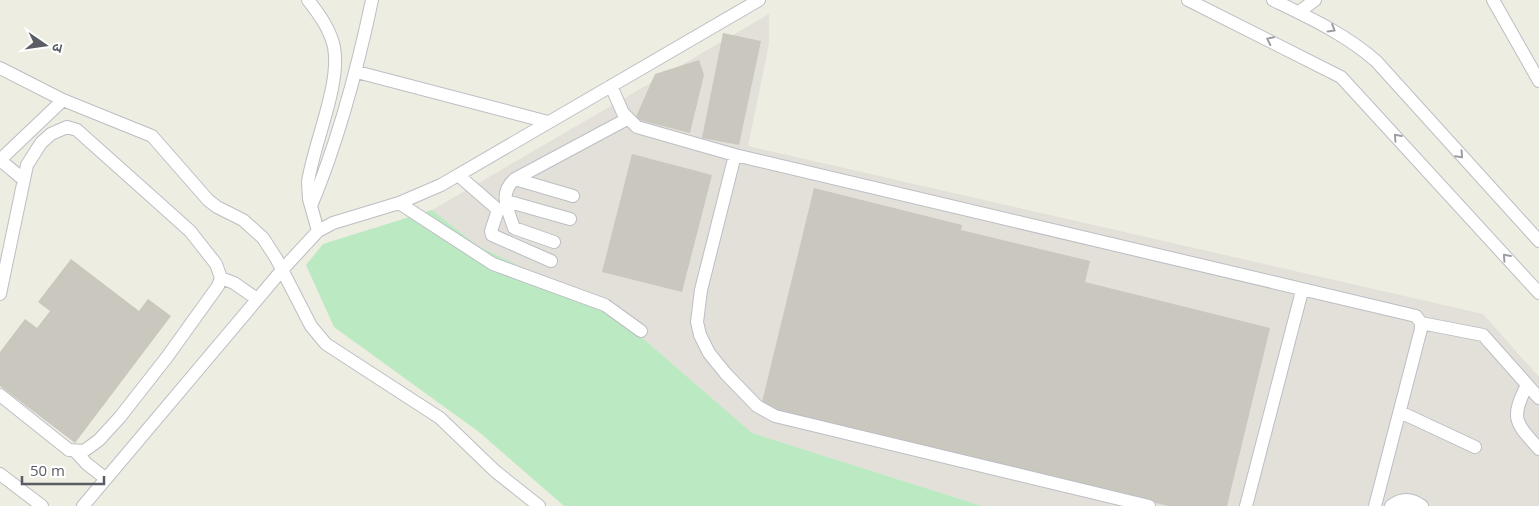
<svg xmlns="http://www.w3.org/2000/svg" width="1539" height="506" font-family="'Open Sans','Noto Sans Devanagari',sans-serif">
<rect width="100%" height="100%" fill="#eeede1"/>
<path fill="#e2e0d9" d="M769 14V44L748 146 1483 314 1539 377V506H982L752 433 609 309 478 246 432 210Z"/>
<path fill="#bbe9c1" d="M432 210 478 246 609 309 752 433 982 506H564L479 432 334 327 306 265 323 244Z"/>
<path fill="#c9c7be" d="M723 33 761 41 739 145 702 138Z
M699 60 704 75 690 133 635 119 655 74Z
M632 154 712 175 682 292 602 272Z
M814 188 962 225 961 230 1090 261 1085 282 1270 328 1227 506H1168L761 406Z
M71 259 139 311 148 299 171 316 75 443 0 386V352L25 319 37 328 50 311 38 302Z"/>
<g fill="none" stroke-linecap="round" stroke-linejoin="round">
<defs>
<path id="minor" d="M308 0C319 14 330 29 334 47 341 85 314 142 308 182L309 199 318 231
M1188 0 1341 77 1539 293
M1273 0C1310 18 1345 34 1376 61L1539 241
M1493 0 1539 81
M1299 12 1315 0
M0 68 63 100 152 136 208 200 217 207 243 220 263 238 276 258 311 326 326 344 440 418 495 471 539 506
M357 72 548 122
M611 86 623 113 637 127 735 155 1416 316 1421 323V329L1375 506
M735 155 701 290 697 322 700 335 709 353 726 374 757 406 775 416 1149 506
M0 160 63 100
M0 160 24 180
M458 175 496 208 497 213 491 231 492 235 551 261
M515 179 573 196
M506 201 570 219
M399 203 493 264 605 305 641 331
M311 206C339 139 357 71 372 0
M554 242 514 228C508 210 498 193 515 179L627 119
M221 278 234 283 257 299
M0 294 27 165 41 143 51 134 67 127 77 130 190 231 216 264 221 278 218 286 167 357 120 417 99 440 84 451 69 450 0 395
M1421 323 1483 335 1539 398
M1527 385C1510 419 1515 422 1539 449
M1400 412 1475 447
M76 452 87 464 105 478
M0 474 42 506
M83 506 282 270 318 231 333 223 399 203 441 185 759 0
M1246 506 1302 291
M1391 506C1401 498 1411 498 1422 506"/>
</defs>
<use href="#minor" stroke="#bcbec4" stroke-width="14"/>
<use href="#minor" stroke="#fff" stroke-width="12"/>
</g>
<defs><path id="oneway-chevron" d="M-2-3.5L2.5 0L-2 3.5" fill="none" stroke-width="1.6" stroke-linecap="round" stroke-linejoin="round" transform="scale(1.25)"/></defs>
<g stroke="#9c9ea2">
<use href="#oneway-chevron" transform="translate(1332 29) rotate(31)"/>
<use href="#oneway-chevron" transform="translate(1270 40) rotate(-154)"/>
<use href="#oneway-chevron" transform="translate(1397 137) rotate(-132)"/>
<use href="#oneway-chevron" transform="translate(1460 155) rotate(47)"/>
<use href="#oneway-chevron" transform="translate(1506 257) rotate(-132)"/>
</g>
<g transform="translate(45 45) rotate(103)" stroke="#ffffff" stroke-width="4" paint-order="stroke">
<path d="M0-4L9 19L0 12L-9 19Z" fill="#5a5d64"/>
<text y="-8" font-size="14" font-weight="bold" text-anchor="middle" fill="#5a5d64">उ</text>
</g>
<path d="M22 476v8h82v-8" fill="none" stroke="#5a5d64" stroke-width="2.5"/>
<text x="30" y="476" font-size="15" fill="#5a5d64" stroke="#ffffff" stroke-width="4" paint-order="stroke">50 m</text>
</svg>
